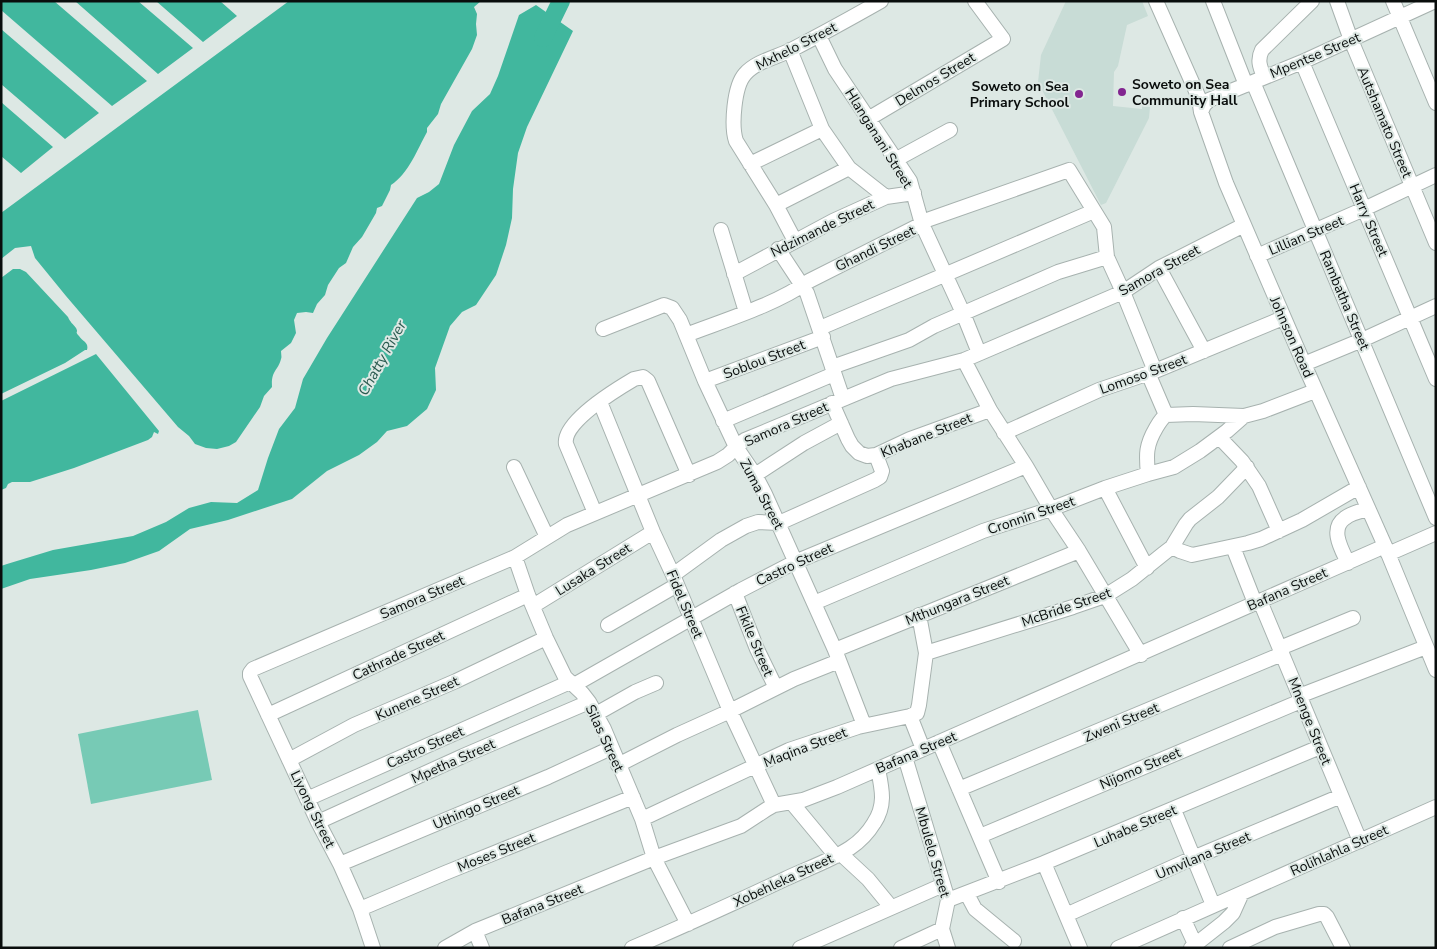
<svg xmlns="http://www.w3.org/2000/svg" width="1437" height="949" font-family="'Nunito Sans',sans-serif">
<rect width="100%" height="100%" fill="#dde8e4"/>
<path fill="#c8dcd6" d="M1066 1H1142L1148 16 1127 25 1118 66 1114 72 1113 106 1142 109V106L1150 107 1149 118 1106 203 1101 205 1038 82 1041 55Z"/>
<path fill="#77cab5" d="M198 710 212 780 91 804 78 734Z"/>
<path fill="#41b79e" d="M1 1H54L147 81 112 106 1 10Z
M75 1H138L193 48 158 74Z
M156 1H220L237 16 203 42Z
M289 1H481L474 7 477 14 476 24 477 35 472 49 441 104 438 114 427 128V132C417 150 409 173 391 185L390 190 382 206 377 208 376 213 362 237 353 247 346 263 339 268 328 285 325 295 317 304 313 313 306 312 297 313 294 320 296 333 291 343 281 351C281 354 282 357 281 359 278 371 271 370 272 387L264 396 260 407 236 442 229 446 217 449 206 448 195 444 189 436 178 427 66 296 35 258 31 246 15 248 1 259V213Z
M536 5 573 31 527 127 518 153 513 189 512 218 506 245 496 275 476 305 462 312 450 326 435 368 436 390 427 409 407 426 387 431 377 442 359 455 327 471 292 499 228 520 190 529 159 551 125 563 91 570 30 579 1 589V566L7 564 53 550 133 536 166 522 189 508 211 502 237 503 258 490 268 458 279 429 295 408 303 379 327 338 417 198 429 192 439 184 454 145 472 111 490 94 498 76 519 15Z
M1 29 99 113 65 139 1 84Z
M1 102 53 147 21 173 1 156Z
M13 269H20L26 272 68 317C70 322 73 324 76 328 79 334 74 330 79 336 83 342 89 342 87 350H85L65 363 1 394V278Z
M96 354 159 431 158 434 154 432 152 437 148 440 74 468 30 482H12L8 484 6 488 1 490V401Z"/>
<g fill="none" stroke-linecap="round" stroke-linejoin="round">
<path stroke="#41b79e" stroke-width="18" d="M543 38 561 1"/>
<defs>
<path id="minor" d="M1156 1 1199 98 1201 112 1226 183 1304 364 1385 546 1436 670
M1213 1 1246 85
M1337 1 1351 40 1436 243
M1393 1 1436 103
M819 36 835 69 910 181 922 224 963 313 979 353
M790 50 822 129 849 168 886 197
M1302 62 1436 379
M1264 77C1260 67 1257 60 1262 50L1312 1
M1253 82 1436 518
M1201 112 1204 105 1209 100 1302 62 1435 1
M868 119 1003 39 975 1
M895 160 950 130
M750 164 822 129
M776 205 849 168
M721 230 746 312
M795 241 776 205 736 141C731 126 734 86 745 74 756 61 778 57 793 49 822 34 851 18 881 1
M778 249 807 293 843 399
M1257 256 1364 209 1436 175
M1159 268 1204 351
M734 274 833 221 886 197 914 193
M820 328 1094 211
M603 329 664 305 672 308 680 320 705 381 736 447 755 475 765 494 835 650 864 725
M686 335C725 320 775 305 809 281L922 224 927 220 1069 170 1104 227 1107 257 1123 292 1155 371
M964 360 990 410 1026 466 1051 509 1079 551 1141 655
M1304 364 1362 340 1436 306
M832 367 909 340 934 326 1058 272 1107 257
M1148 373 1166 415
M705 381 823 337
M600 402 653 532 673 575 730 711 774 805
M832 403 848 439 852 446 859 453 867 456 876 455 910 439 990 410
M1166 415 1193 414 1244 416
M723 421 834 374
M1004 433 1099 390 1155 371 1283 318
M1219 437 1242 461 1259 486 1279 531
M514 467 547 537
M1148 474C1146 454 1146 445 1156 428 1159 423 1161 419 1166 415
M755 475 804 443 841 423
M1105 488 1147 568
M595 513 566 444C562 422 617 389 634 379L643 377 648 381 689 475
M1172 547 1180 551 1192 555 1248 543 1261 539 1302 520 1359 487
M1233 547 1255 603
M1388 554 1436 533
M515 557 528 595 546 638 565 677 582 693 589 702 604 729 642 819 654 858 688 924
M1348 563C1342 550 1329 529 1345 518 1351 513 1361 511 1368 509
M673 575 721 540 746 526 758 522 779 523 875 480 880 477 882 471 876 455
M735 593 757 649 776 688
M1260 601 1360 841
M814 603 983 531 1051 509 1105 488 1148 474 1174 467 1200 451 1227 431 1244 416 1263 411 1315 391
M533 606 653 532
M608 625 677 585
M1280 648 1353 618
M835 650 1079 551
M926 653 1073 607 1105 596 1132 579 1163 554 1172 547 1186 524 1190 519 1218 497 1247 467
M574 685 741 590 795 562 1026 466
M1299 696 1426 647
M596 714 635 692 656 683
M268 715 528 595
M910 716 923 749
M939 742 999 882
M905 757 948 900 942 929 948 948
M289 760 354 725 456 681 546 638
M618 765 677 735 730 711 794 679 839 661
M959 789 1282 654
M307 799 570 682
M792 803 836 856
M1174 810 1213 905
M642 819 789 750 858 727 910 716 917 713 919 705 926 653 919 615
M318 822 463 756 589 702
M980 836 1301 701
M841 854 868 879 891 907
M1044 863 1080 948
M340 864 548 777 611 748
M967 894 975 909 1014 941
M948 900 1044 863 1320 747
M360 909 445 873 633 797
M1066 915 1193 858 1341 796
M1183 918 1195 944
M475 931 482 948
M373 948 360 909 340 864 318 822 250 676V673L253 669 515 557 567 525 717 462 728 455 739 444 745 440 891 379 964 360 1123 292 1159 268 1244 225
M445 948 475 931 654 858 730 830 741 826 767 809 774 805 803 800 837 787 1385 546
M632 948C684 926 734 903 785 879 806 869 830 861 850 848 859 842 868 833 874 823 886 805 882 789 878 769
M800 948 943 885
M901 948 942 929
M1118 948 1436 807
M1191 948 1224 922 1233 913 1242 893
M1230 948 1275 927 1319 914H1324L1327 917 1343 948"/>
</defs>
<use href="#minor" stroke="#a7b2af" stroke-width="16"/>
<use href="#minor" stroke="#fff" stroke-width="14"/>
</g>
<g fill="#822590" stroke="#dde8e4" stroke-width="2">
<circle cx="1122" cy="92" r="5"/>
<circle cx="1079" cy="94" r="5"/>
</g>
<g text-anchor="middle" stroke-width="4" stroke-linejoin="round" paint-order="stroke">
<g font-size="14" fill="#090d0c" stroke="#dde8e4">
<text transform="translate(796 46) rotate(-27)" y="5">Mxhelo Street</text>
<text transform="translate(1315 55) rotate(-23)" y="5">Mpentse Street</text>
<text transform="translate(935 79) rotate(-31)" y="5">Delmos Street</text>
<text transform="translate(1385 122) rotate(67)" y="5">Autshamato Street</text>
<text transform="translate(879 138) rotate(58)" y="5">Hlanganani Street</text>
<text transform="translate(1369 220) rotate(67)" y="5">Harry Street</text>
<text transform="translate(822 228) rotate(-26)" y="5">Ndzimande Street</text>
<text transform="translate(1306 235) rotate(-23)" y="5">Lillian Street</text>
<text transform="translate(875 248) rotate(-26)" y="5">Ghandi Street</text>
<text transform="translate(1159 270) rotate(-29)" y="5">Samora Street</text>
<text transform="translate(1345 300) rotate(67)" y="5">Rambatha Street</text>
<text transform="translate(1292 337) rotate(66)" y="5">Johnson Road</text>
<text transform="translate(764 359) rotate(-21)" y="5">Soblou Street</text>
<text transform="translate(1143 374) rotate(-20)" y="5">Lomoso Street</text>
<text transform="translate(786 424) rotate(-24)" y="5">Samora Street</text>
<text transform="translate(926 435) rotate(-22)" y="5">Khabane Street</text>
<text transform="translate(762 494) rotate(62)" y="5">Zuma Street</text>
<text transform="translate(1031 515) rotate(-19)" y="5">Cronnin Street</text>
<text transform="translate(794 564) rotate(-25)" y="5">Castro Street</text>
<text transform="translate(593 569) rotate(-32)" y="5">Lusaka Street</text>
<text transform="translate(1287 589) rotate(-24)" y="5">Bafana Street</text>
<text transform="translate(422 597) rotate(-23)" y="5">Samora Street</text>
<text transform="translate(957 600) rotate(-22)" y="5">Mthungara Street</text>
<text transform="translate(685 604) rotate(67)" y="5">Fidel Street</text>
<text transform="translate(1066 607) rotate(-19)" y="5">McBride Street</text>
<text transform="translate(755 641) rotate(67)" y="5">Fikile Street</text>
<text transform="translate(398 655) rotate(-25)" y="5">Cathrade Street</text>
<text transform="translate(417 698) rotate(-24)" y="5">Kunene Street</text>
<text transform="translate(1310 721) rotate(68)" y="5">Mnenge Street</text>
<text transform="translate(1121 722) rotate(-23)" y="5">Zweni Street</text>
<text transform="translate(605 738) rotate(65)" y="5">Silas Street</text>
<text transform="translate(425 747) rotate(-24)" y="5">Castro Street</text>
<text transform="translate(805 747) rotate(-21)" y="5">Maqina Street</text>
<text transform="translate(916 752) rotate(-23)" y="5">Bafana Street</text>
<text transform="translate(453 761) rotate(-24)" y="5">Mpetha Street</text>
<text transform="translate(1140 768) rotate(-23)" y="5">Nijomo Street</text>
<text transform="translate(476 807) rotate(-23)" y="5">Uthingo Street</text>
<text transform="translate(313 809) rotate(64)" y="5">Liyong Street</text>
<text transform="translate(1135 826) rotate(-23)" y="5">Luhabe Street</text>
<text transform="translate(1339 850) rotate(-24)" y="5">Rolihlahla Street</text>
<text transform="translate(496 852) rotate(-22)" y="5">Moses Street</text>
<text transform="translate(933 852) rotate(74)" y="5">Mbulelo Street</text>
<text transform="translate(1203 855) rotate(-23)" y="5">Umvilana Street</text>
<text transform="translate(783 880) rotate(-25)" y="5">Xobehleka Street</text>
<text transform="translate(542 904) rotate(-22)" y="5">Bafana Street</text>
</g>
<g font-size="14" font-weight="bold" fill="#090d0c" stroke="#dde8e4" text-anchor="start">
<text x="1132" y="89">Soweto on Sea<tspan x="1132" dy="16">Community Hall</tspan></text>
<text x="1069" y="91" text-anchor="end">Soweto on Sea<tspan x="1069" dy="16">Primary School</tspan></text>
</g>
<g font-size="15" font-style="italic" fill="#2a5a4f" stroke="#dde8e4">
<text transform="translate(382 358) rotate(-61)" y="5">Chatty River</text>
</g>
</g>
<rect width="1437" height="949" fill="none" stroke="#090d0c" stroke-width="5"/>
</svg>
